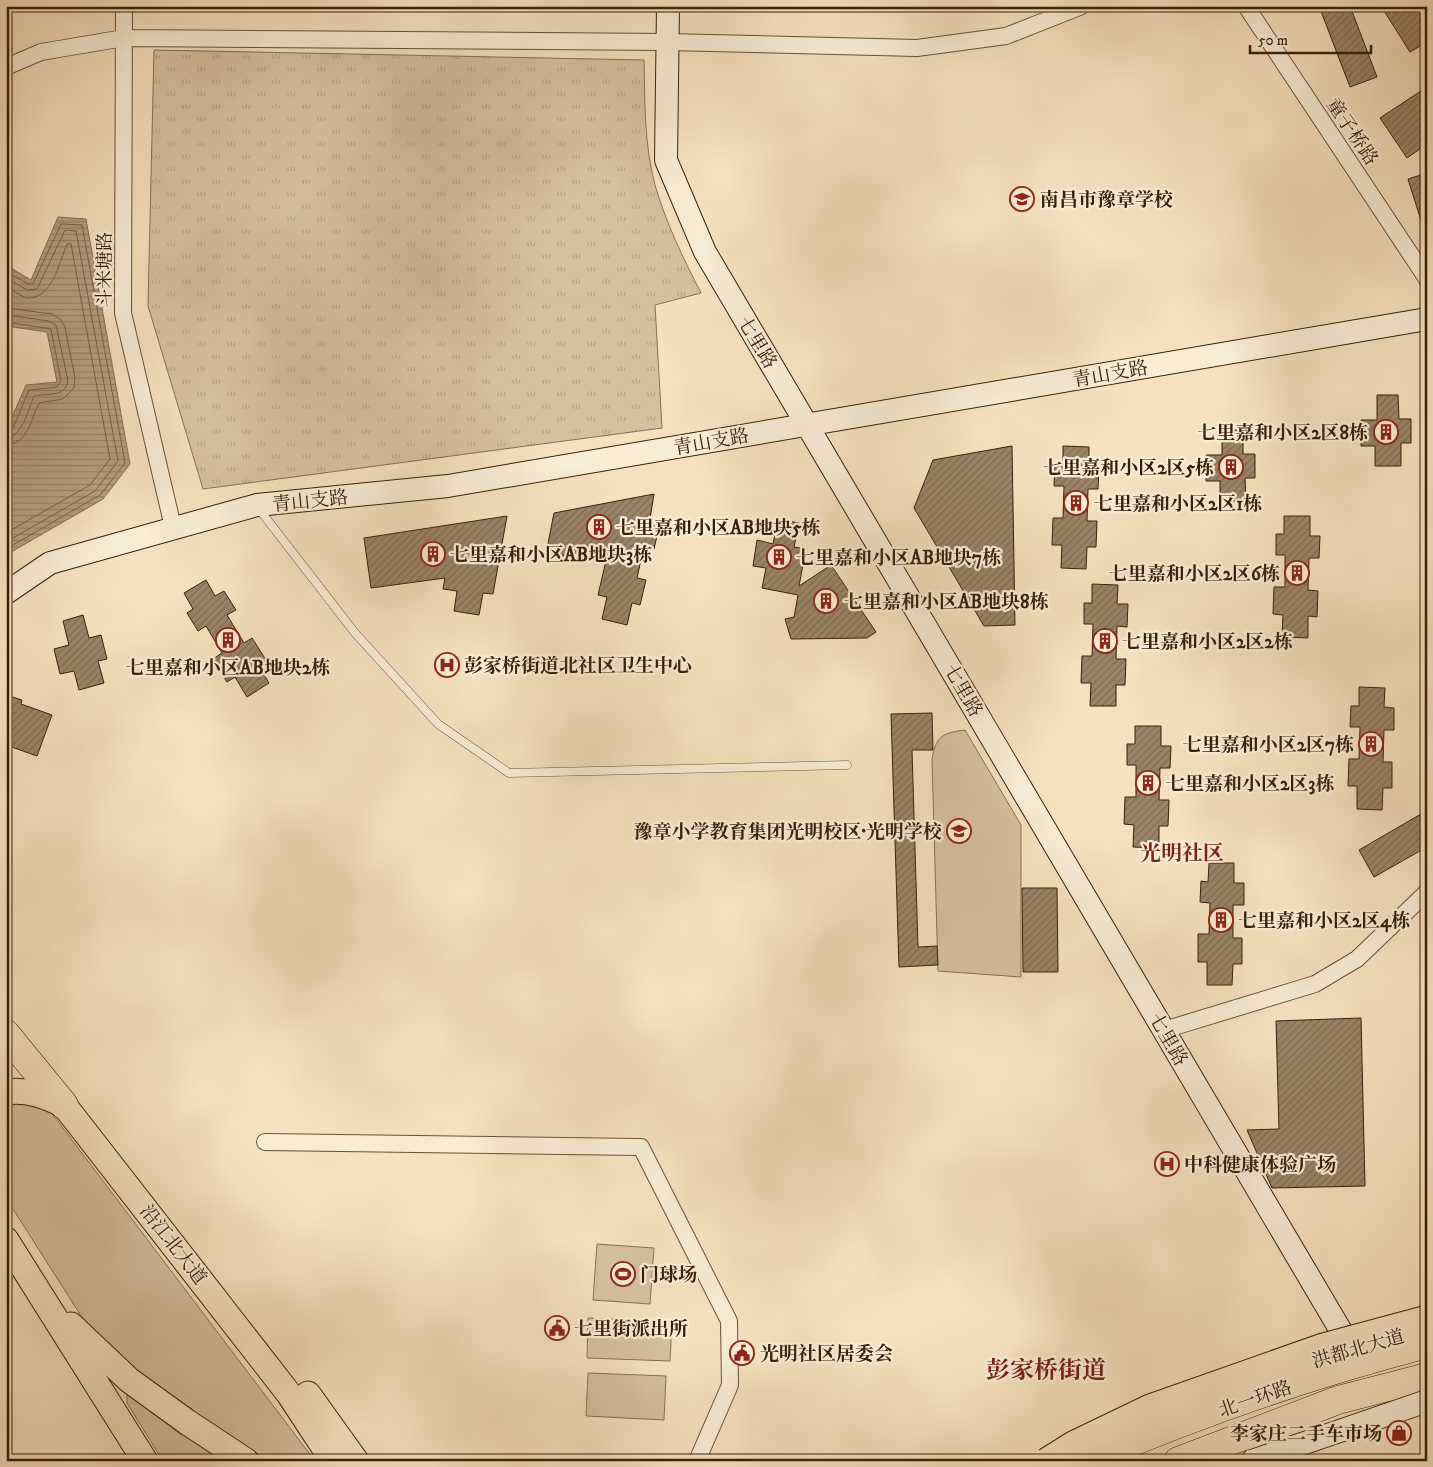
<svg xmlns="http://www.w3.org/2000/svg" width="1433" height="1467" font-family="'IM FELL DW Pica','Noto Serif SC',serif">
<defs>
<pattern id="grass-tufts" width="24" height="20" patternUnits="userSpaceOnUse" patternTransform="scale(1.25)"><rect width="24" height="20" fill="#d5c09f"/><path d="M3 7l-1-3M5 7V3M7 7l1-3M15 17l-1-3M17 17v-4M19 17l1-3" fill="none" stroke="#b8a587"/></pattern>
<pattern id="water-rules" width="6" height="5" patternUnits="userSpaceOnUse" patternTransform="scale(1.25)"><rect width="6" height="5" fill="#b59f80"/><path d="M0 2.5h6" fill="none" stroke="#948167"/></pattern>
<pattern id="building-hatch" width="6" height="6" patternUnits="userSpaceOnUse" patternTransform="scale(1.25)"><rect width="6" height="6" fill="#9a8467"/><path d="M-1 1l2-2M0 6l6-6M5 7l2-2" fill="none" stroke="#7f6c53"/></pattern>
</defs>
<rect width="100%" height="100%" fill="#f5e1be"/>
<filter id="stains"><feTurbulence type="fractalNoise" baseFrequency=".004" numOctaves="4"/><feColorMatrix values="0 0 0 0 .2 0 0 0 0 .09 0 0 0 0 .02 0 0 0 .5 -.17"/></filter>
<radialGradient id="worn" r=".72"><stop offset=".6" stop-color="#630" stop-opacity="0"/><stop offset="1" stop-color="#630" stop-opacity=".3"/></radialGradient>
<path fill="url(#grass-tufts)" stroke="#867054" d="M154 50 644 60C645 101 644 144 655 185 666 223 683 258 701 293L655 305 662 428 203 489 148 306Z"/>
<path fill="#d5c09f" stroke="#867054" d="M965 730 1021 825V977L938 971 932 759C936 736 942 733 965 730Z
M8 1102 47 1107 315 1461H163L127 1403V1395L145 1405 181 1435 193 1414 104 1345 85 1322 6 1198Z
M597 1244 654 1248 650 1304 593 1300Z
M588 1318 672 1322 670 1361 587 1358Z
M588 1373 666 1376 664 1420 586 1416Z"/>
<path fill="url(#water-rules)" stroke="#836c50" d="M58 217 86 219 130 464 103 499 6 555V431L26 385 57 382 47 332 6 326V265L31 280Z"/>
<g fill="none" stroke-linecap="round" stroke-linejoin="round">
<path stroke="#766044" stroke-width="1" d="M6 271 28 284H33L61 224 82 225 125 463 100 495 6 549
M6 278 27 290 37 289 65 230 76 231 118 461 95 491 6 542
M6 287 26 298C52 300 59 263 67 244H71L110 459 90 485 6 533
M6 308 52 314 60 319 65 327 75 378 74 388 63 399 39 403C31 419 28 444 6 445
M6 315 49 321 56 325 68 381C65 398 46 393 34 396 28 409 23 437 6 438
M6 322 51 329 61 381 57 387 29 390 13 428 6 431"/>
</g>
<path fill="url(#building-hatch)" stroke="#382008" d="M1319 6H1350L1377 77 1350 87Z
M1381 6H1420L1427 17V42L1410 52Z
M1427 87V144L1407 158 1380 118Z
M1427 173V230H1424L1408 179Z
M1377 395H1398L1399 419H1411V443H1401V466H1375V446H1361V420H1377Z
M1222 430H1243V454H1255V478H1245L1246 501H1220V481H1206V455H1222Z
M1012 446 1015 625 984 626 914 508 933 460Z
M1063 446 1089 447V466H1099L1098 489H1088L1087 521H1097L1096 547H1087L1086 569 1061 568 1062 545H1052L1053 518H1063L1064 486H1054L1055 465H1063Z
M654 494 649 525 659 527 654 549 644 546 637 578 646 580 640 605 632 603 627 625 602 619 607 597 598 595 609 548 545 559 554 513Z
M507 516 493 594 483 593 479 615 454 611 457 591 443 589 445 578 371 588 364 538Z
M1284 516H1310V536H1320L1319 558H1309L1308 590 1318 591 1317 617 1308 616V638L1282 637 1283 615 1273 614 1274 587H1285V555H1276V534H1284Z
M778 519 799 523 794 547 806 549 799 586 831 565 876 632 867 638 791 639 785 619 794 617 798 595 762 588 766 568 753 566 757 540 773 544Z
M206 580 215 596 224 591 236 610 227 615 244 643 252 638 266 660 258 665 269 683 247 697 235 677 227 682 213 659 222 653 206 626 198 631 187 613 193 609 184 593Z
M1092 584 1118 585 1117 604H1128L1127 627 1117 626 1116 659H1126L1125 685H1116V706H1090L1091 683H1081L1082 656H1092L1093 624H1084V603H1092Z
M83 615 89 638 101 635 107 659 98 661 104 683 79 690 74 671 60 674 54 649 69 645 63 621Z
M1359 687 1385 688 1384 707 1394 708V730H1384L1383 762H1392V788H1383L1382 810 1357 809V786H1348L1349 759H1359L1360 727H1350L1351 706H1359Z
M6 695 22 700 21 704 52 715 37 756 6 745Z
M932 713 933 750H912L918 947 937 946 938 965 899 967 891 714Z
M1135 726H1161V746H1171L1170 768H1160L1159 800H1169L1168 826H1159V848L1133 847 1134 825 1124 824 1125 797H1136V765H1127V744H1135Z
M1421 814 1427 824V847L1374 877 1359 850Z
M1209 863H1234V883H1244V905H1233V938H1242V964H1233L1232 985H1207V962H1198V934H1209L1210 903 1200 902 1201 881 1208 882Z
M1022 888H1057L1058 972H1023Z
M1361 1018 1365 1186 1272 1188 1247 1130 1279 1129 1276 1021Z"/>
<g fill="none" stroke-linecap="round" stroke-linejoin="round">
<defs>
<path id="lane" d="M259 509 355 633 438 724 509 773 847 765"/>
<path id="street" d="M124 6 123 313 173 527
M1246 6 1427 279
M6 67 41 52 124 38 667 42 917 48 1006 36 1082 6
M1164 1030 1315 984 1357 959 1427 892
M265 1142 641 1147 729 1321 730 1385 697 1461"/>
<path id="secondary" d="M668 6 666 160 705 252 1351 1348
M6 593 50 563 257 505 448 486 1427 319"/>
<path id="primary" d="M6 1092C28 1089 45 1096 64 1105L289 1394 333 1461
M6 1240 145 1461
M71 1325 129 1380 187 1422 246 1461
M308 1394 356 1461
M1254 1461 1271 1443 1304 1419"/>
<path id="highway" d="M6 1034 64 1105
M1178 1461 1338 1400 1427 1377"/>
</defs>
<use href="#lane" stroke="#675036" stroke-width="9"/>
<use href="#street" stroke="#675036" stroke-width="18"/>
<use href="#secondary" stroke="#382008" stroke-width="24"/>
<use href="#primary" stroke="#382008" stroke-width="27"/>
<use href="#highway" stroke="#382008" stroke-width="29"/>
<use href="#lane" stroke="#f8ecd5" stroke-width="8"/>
<use href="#street" stroke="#f8ecd5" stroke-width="16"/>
<use href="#secondary" stroke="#f8ecd5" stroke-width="22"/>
<use href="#primary" stroke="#f5e1be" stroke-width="25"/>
<use href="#highway" stroke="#f5e1be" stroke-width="28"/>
<defs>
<path id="secondary-bridge" d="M1252 1461 1427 1401"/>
<path id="primary-bridge" d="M1046 1461 1073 1444 1150 1407 1323 1346 1427 1318"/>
<path id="highway-bridge" d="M1087 1461C1196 1414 1312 1374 1427 1344"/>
</defs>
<use href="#secondary-bridge" stroke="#382008" stroke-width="24" stroke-linecap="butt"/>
<use href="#primary-bridge" stroke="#382008" stroke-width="27" stroke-linecap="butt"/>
<use href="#highway-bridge" stroke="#382008" stroke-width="29" stroke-linecap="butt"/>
<use href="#secondary-bridge" stroke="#f8ecd5" stroke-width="22"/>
<use href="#primary-bridge" stroke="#f5e1be" stroke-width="25"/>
<use href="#highway-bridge" stroke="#f5e1be" stroke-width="28"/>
</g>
<defs>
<symbol id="school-ring" viewBox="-11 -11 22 22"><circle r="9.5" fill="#f8ecd5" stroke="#8f2418" stroke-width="1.5"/><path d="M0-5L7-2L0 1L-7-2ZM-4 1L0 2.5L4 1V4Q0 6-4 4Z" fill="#8f2418"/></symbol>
<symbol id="building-ring" viewBox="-11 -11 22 22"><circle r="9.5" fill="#f8ecd5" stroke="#8f2418" stroke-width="1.5"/><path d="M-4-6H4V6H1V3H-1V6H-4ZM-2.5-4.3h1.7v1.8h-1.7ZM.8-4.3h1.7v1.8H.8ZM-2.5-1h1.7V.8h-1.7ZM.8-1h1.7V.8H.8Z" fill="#8f2418"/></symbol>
<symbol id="hospital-ring" viewBox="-11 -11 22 22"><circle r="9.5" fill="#f8ecd5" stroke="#8f2418" stroke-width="1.5"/><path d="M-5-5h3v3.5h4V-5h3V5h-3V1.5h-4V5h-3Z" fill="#8f2418"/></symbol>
<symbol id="stadium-ring" viewBox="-11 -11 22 22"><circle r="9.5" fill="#f8ecd5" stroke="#8f2418" stroke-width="1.5"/><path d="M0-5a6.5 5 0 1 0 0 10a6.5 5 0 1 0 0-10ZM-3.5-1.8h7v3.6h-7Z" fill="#8f2418"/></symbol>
<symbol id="civic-ring" viewBox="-11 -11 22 22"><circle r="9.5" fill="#f8ecd5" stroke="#8f2418" stroke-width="1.5"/><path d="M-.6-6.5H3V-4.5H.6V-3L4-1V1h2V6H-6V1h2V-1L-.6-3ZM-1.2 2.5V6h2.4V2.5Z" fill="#8f2418"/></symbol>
<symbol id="shop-ring" viewBox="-11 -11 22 22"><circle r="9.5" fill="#f8ecd5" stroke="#8f2418" stroke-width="1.5"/><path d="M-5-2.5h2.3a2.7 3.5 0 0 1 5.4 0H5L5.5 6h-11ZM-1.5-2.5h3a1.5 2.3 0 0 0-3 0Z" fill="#8f2418"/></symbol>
</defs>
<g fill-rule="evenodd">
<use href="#school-ring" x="1008" y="185" width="28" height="28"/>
<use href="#building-ring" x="1372" y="418" width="28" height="28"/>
<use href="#building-ring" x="1217" y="453" width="28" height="28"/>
<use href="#building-ring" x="1062" y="489" width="28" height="28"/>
<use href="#building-ring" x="585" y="513" width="28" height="28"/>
<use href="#building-ring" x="419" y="540" width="28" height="28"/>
<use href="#building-ring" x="765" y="543" width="28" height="28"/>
<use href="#building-ring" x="1283" y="559" width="28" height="28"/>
<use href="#building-ring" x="812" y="587" width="28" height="28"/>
<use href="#building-ring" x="214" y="626" width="28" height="28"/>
<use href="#building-ring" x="1091" y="627" width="28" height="28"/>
<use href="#hospital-ring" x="433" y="651" width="28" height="28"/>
<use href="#building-ring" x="1357" y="730" width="28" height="28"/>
<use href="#building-ring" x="1134" y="769" width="28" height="28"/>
<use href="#school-ring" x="945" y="817" width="28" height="28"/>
<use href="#building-ring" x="1207" y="906" width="28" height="28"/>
<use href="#hospital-ring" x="1153" y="1150" width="28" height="28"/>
<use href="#stadium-ring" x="609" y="1260" width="28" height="28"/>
<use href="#civic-ring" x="543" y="1314" width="28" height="28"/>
<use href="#civic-ring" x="728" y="1339" width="28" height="28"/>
<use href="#shop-ring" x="1385" y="1419" width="28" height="28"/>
</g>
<g text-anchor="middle" stroke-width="4.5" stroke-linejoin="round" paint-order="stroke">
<g font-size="19" fill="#382008" stroke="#f8ecd5">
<text transform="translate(1353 131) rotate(56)" y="7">童子桥路</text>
<text transform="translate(104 270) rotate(-90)" y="7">斗米塘路</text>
<text transform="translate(758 342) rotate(59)" y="7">七里路</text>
<text transform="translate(1110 373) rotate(-10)" y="7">青山支路</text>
<text transform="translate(711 441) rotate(-10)" y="7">青山支路</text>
<text transform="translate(310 500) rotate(-6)" y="7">青山支路</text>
<text transform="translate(964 690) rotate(60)" y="7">七里路</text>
<text transform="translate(1169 1039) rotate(60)" y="7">七里路</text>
<text transform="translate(174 1244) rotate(52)" y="7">沿江北大道</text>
<text transform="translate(1358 1348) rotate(-16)" y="7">洪都北大道</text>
<text transform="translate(1255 1398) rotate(-19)" y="7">北一环路</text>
</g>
<g font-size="19" font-weight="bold" fill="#382008" stroke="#f8ecd5" text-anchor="start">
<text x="1040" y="206">南昌市豫章学校</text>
<text x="1368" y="439" text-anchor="end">七里嘉和小区2区8栋</text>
<text x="1214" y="474" text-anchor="end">七里嘉和小区2区5栋</text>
<text x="1094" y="510">七里嘉和小区2区1栋</text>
<text x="616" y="534">七里嘉和小区AB地块5栋</text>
<text x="450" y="561">七里嘉和小区AB地块3栋</text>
<text x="796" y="564">七里嘉和小区AB地块7栋</text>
<text x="1280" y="580" text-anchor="end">七里嘉和小区2区6栋</text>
<text x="844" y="608">七里嘉和小区AB地块8栋</text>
<text x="1122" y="648">七里嘉和小区2区2栋</text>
<text x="464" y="672">彭家桥街道北社区卫生中心</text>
<text x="228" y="674" text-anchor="middle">七里嘉和小区AB地块2栋</text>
<text x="1354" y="751" text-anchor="end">七里嘉和小区2区7栋</text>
<text x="1166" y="790">七里嘉和小区2区3栋</text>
<text x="942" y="838" text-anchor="end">豫章小学教育集团光明校区·光明学校</text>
<text x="1238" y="927">七里嘉和小区2区4栋</text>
<text x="1184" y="1171">中科健康体验广场</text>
<text x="640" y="1281">门球场</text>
<text x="574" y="1335">七里街派出所</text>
<text x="760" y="1360">光明社区居委会</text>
<text x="1382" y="1440" text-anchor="end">李家庄二手车市场</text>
</g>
<g font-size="21" font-weight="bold" fill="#7a1f14" stroke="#f8ecd5">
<text x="1182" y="860">光明社区</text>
</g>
<g font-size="24" font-weight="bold" fill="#7a1f14" stroke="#f8ecd5">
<text x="1046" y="1378">彭家桥街道</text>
</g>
</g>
<rect width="1433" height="1467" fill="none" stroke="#f5e1be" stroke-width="25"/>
<rect x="8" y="8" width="1418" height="1452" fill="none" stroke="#382008" stroke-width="2.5"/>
<rect x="12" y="12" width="1408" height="1442" fill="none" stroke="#382008"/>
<path d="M1250 45v8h121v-8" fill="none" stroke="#382008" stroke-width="2.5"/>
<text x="1258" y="45" font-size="15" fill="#382008" stroke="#f8ecd5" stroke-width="4" paint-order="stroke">50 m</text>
<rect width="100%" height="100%" filter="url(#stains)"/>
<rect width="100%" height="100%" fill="url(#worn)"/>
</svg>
